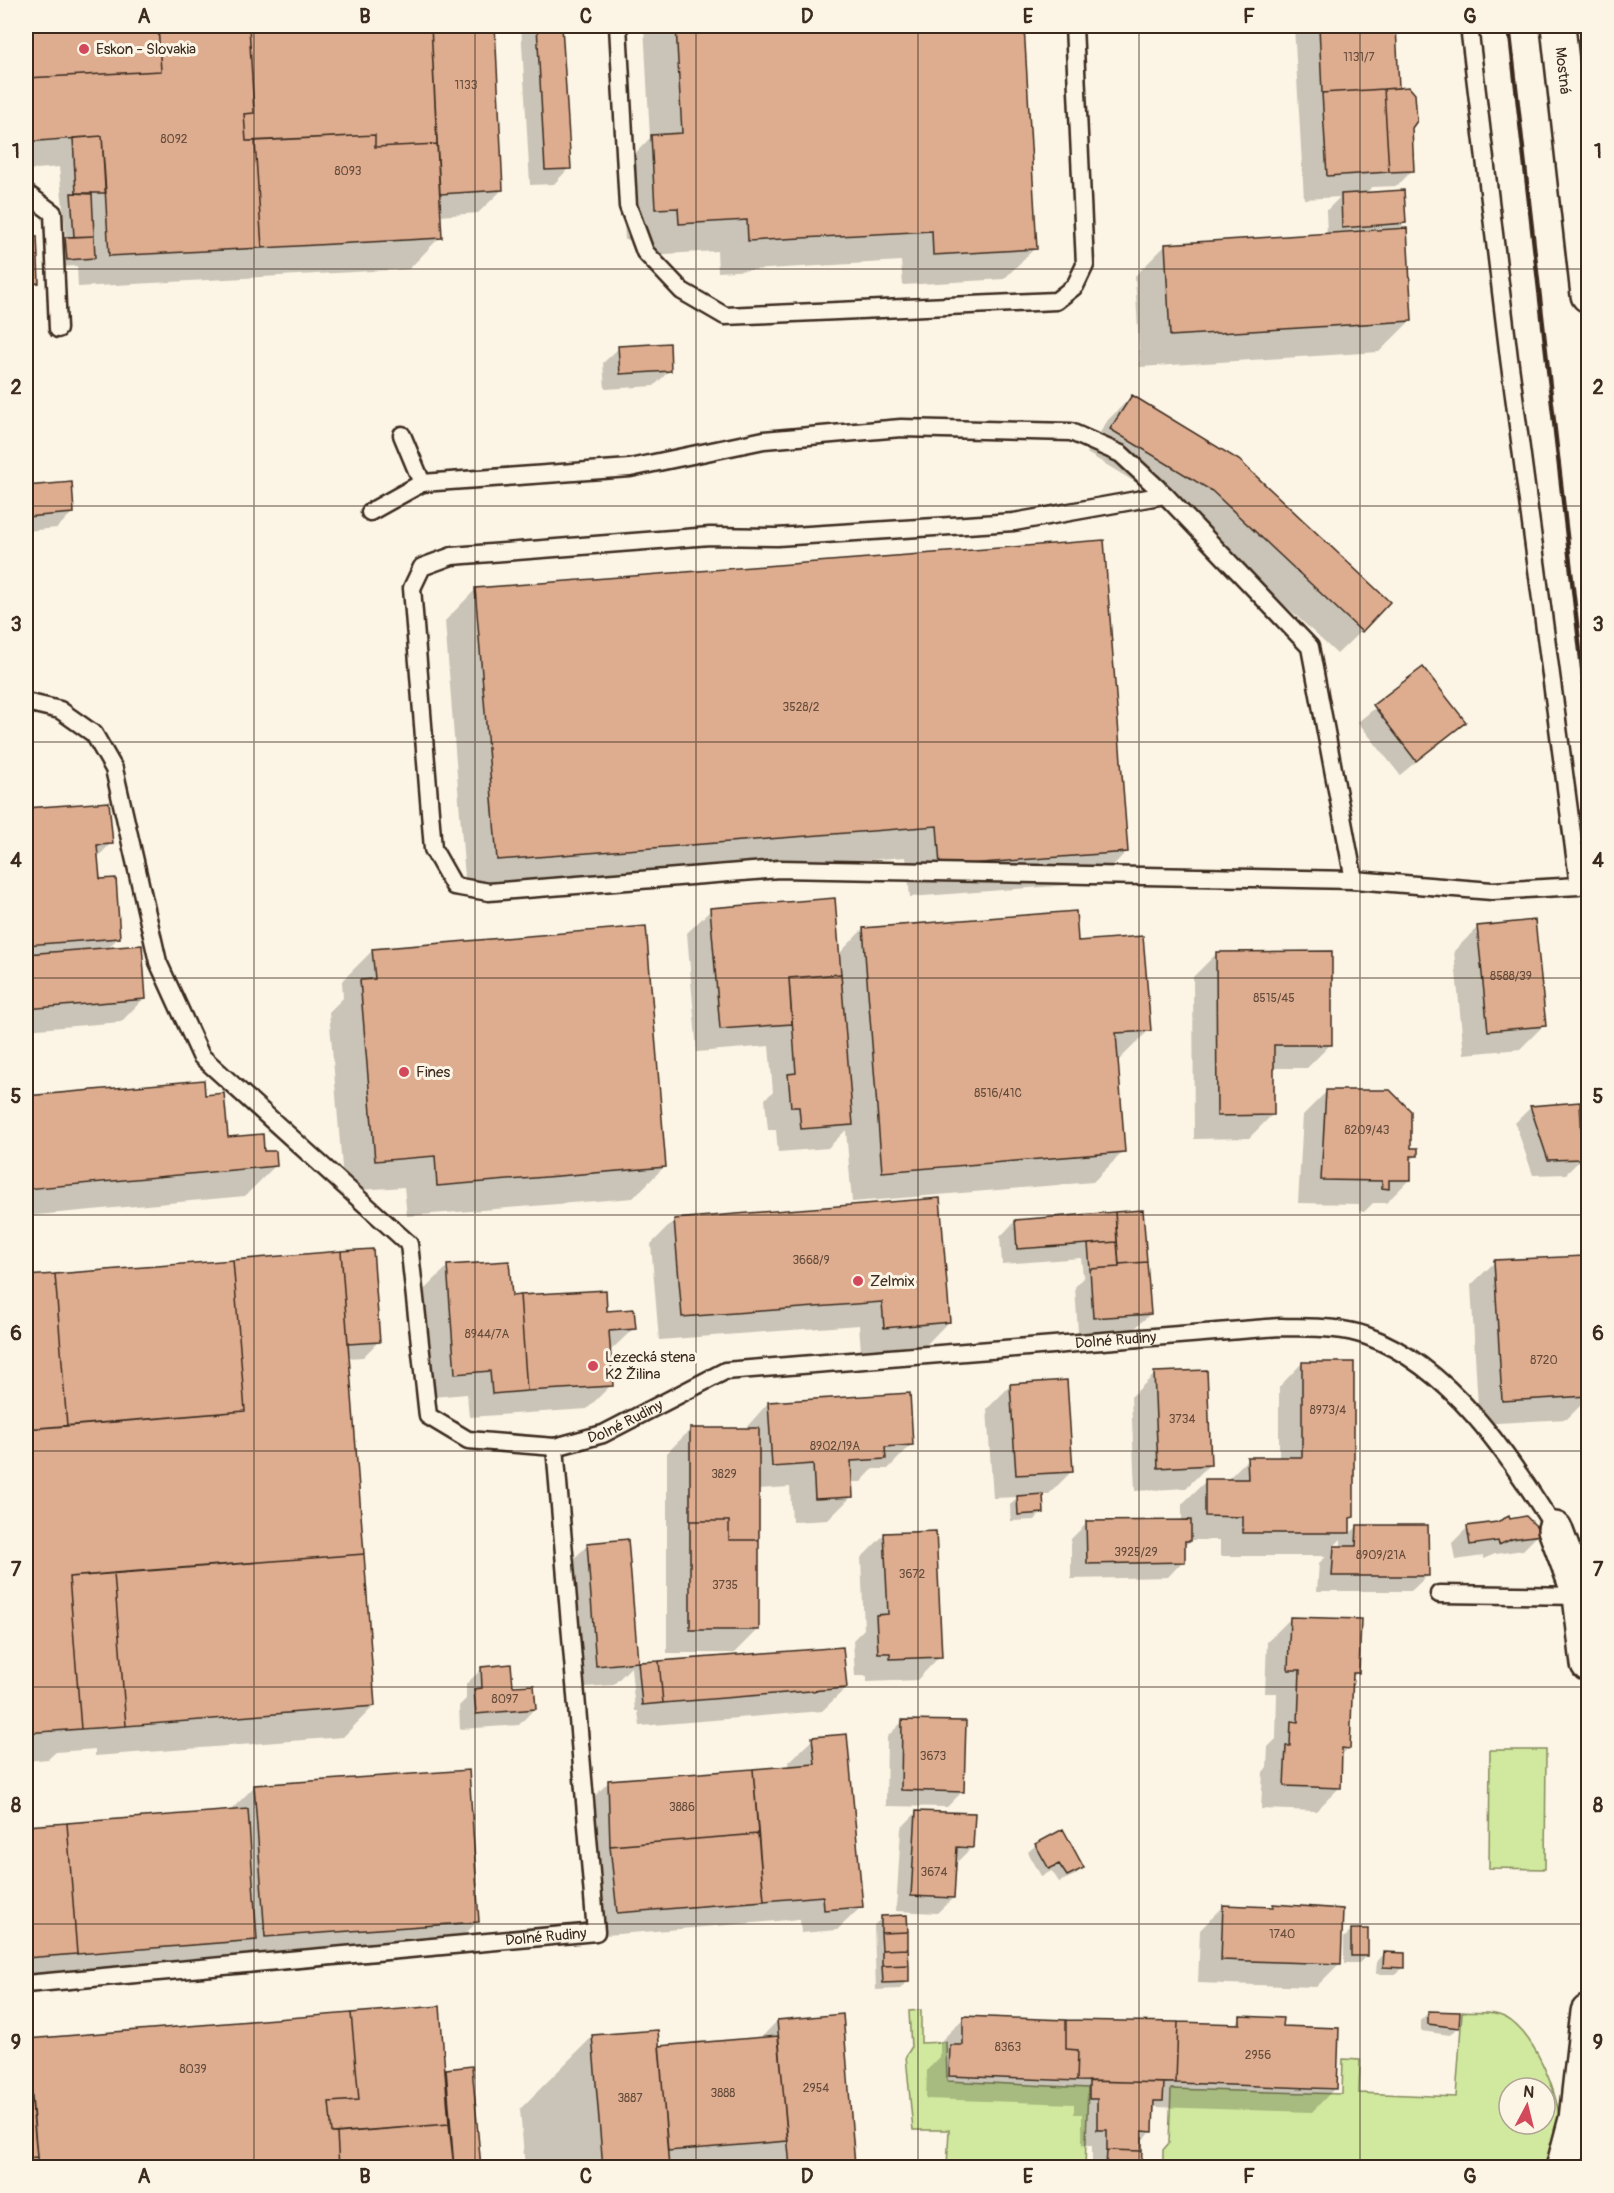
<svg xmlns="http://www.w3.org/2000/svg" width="1614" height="2193" font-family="Pangolin,sans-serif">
<rect width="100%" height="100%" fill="#fcf5e5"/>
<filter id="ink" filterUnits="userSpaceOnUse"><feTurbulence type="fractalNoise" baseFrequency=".0167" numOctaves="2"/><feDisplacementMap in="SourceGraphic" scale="12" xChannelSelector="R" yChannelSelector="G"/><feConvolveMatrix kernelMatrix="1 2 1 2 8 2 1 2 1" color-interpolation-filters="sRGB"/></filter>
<g filter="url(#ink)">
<path fill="#d1e99f" stroke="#868a5e" stroke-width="1.5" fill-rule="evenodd" d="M1490 1750H1546L1545 1869 1489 1868Z
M921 2010V2043L946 2042 947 2081 1088 2088 1085 2167H947L949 2130H913L906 2056 911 2048 909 2011Z
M1462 2012C1473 2013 1488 2012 1499 2015 1532 2024 1561 2097 1560 2129 1559 2142 1550 2156 1545 2167L1163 2168V2150L1169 2143 1171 2089 1342 2094 1343 2059 1360 2060 1359 2093 1456 2097ZM1509 2088H1545V2124H1509Z"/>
<path fill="#0003" fill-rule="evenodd" d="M26 26H493L502 190 478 213 439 216 440 237 409 269 78 287 77 266 60 267 58 246 66 238 59 167 26 170Z
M521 26H561L569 168 554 184 530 185Z
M644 26H1023L1035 248 1004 279 903 285 901 261 718 272 717 251 648 255 647 238 625 240 621 168 650 138Z
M1294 26H1394L1398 89 1411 127 1413 170 1397 186 1372 187 1365 194 1405 223 1397 231 1410 321 1379 352 1140 367 1135 276 1166 245 1327 235 1326 211 1340 197 1304 199Z
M35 237 38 282 26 294V238Z
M619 348 670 370 654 386 605 389 603 363Z
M1132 396 1361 631 1337 654 1188 514 1087 453 1108 420Z
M71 484 73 512 57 528 26 531V488Z
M476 589 1127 851 1096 883 910 897 906 857 466 891 445 621Z
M1423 669 1464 722 1400 775 1358 722Z
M108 804 111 843 97 858 99 881 119 937 107 949 144 998 121 1022 26 1030V810Z
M711 910 838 955 863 929 1077 942 1149 1030 1118 1061 1124 1151 1093 1182 852 1202 846 1130 828 1148 778 1152 776 1130H768L765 1099 773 1092 769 1046 697 1052 687 933Z
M1478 927 1544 1025 1520 1049 1464 1054 1454 951Z
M373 950 664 1167 633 1198 407 1216 404 1187 344 1191 329 1012 343 998 342 981Z
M1217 953 1331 1044 1307 1068H1273V1114L1249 1138 1194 1139 1193 977Z
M202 1082 204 1096 227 1139 263 1153 276 1165 245 1196 26 1216V1098Z
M1326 1092 1417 1155 1409 1162V1180L1386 1203H1373L1364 1212 1359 1211V1204L1298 1203 1303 1115Z
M1531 1107 1582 1158 1566 1174 1533 1175 1515 1123Z
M1142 1212 1150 1314 1134 1329 1078 1333 1075 1287 1085 1276H1083L1081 1258 1002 1264 1000 1237 1015 1221Z
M675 1220 948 1322 925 1346 861 1351 859 1325 659 1340 651 1244Z
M341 1252 379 1341 363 1357 347 1358 374 1706 343 1737 95 1756V1749L56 1752 48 1759 26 1761V1278Z
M1583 1257 1588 1398 1567 1419 1479 1424 1471 1285 1495 1262Z
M448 1266 510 1298 606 1313 634 1328 609 1352 611 1385 587 1409 469 1417 467 1394 432 1397 424 1290Z
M1302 1363 1352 1517 1348 1521V1535L1357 1527 1427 1576 1411 1591H1317L1319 1563 1327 1556H1220V1540H1191L1183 1547V1561L1168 1577 1071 1579V1539L1087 1523 1182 1521V1504L1206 1481H1226L1248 1459H1279V1387ZM1341 1539V1548H1332Z
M1155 1374 1209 1465 1186 1488 1135 1491 1131 1397Z
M1011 1385 1072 1471 1048 1495H1042V1512L1035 1520 1011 1521 1010 1505 1018 1497 993 1498 987 1409Z
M768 1403 911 1445 888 1469H873L861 1482H851L852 1496 828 1520 792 1522 790 1487 757 1489 758 1629 734 1653H667V1453L691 1429H745Z
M1509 1521 1539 1534 1523 1550 1495 1554 1483 1559V1556L1455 1560 1452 1543 1468 1527Z
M884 1535 940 1656 917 1680 867 1682V1676H855L853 1640 864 1629 861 1558Z
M627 1541 637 1664 659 1663 846 1688 822 1711 640 1726 638 1711H635L631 1667 613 1685 573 1688 564 1568 588 1545Z
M1291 1618 1358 1672 1351 1679 1348 1748 1341 1756 1340 1787 1316 1811 1261 1809 1263 1772 1267 1767 1268 1747 1276 1739 1277 1693H1265L1267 1642Z
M482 1669 511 1688 534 1709 519 1725 460 1729 459 1706 466 1699V1684Z
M903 1721 963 1791 947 1807 886 1806 887 1737Z
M813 1739 861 1907 837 1930 801 1933 800 1919 594 1936 585 1805 609 1782 790 1767 789 1762Z
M254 1787 478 1921 447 1952 26 1986V1828L229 1812Z
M916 1813 971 1848 956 1863 953 1898 937 1913 896 1911 901 1828Z
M1036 1845 1082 1868 1075 1875 1059 1882 1052 1871 1041 1876 1028 1852Z
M1224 1906 1271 1908 1274 1906 1340 1963 1316 1987 1198 1983 1200 1930Z
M882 1918 907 1982 900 1989 876 1990 874 1925Z
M1352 1930 1366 1956 1359 1963H1344V1938Z
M1384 1954 1403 1967 1396 1974H1376L1377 1961Z
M1428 2013 1458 2027 1450 2035 1421 2031V2020Z
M351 2014 444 2070 471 2068 480 2168H26V2041Z
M964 2018 1234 2025 1241 2018 1281 2027 1335 2088 1312 2112 1155 2107 1152 2131 1140 2142 1139 2168H1092V2145H1082V2114H1074V2104L926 2099 927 2070 940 2057V2042Z
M777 2021 854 2166 852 2168H712L711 2161 668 2164V2168H525L520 2109 592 2037 658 2049 760 2039Z"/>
<path fill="#dead90" stroke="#3b2a1e" stroke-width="1.5" d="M26 26H158L161 71 26 78Z
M158 26H249L254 113 244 114 246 141H255L262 248 109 256 102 136 26 142V78L161 71Z
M249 26H431L437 144 375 147V135L246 141 244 114 254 113Z
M431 26H495L503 190 440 194Z
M537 26H562L571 169 545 170Z
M676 26H1024L1037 249 933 255 932 231 748 241 747 220 679 224 678 208 655 209 651 135 682 133Z
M1319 26H1396L1399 88 1322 93Z
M1409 87 1415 94 1417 121 1412 128 1414 171 1389 172 1384 89Z
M1384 89 1389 172 1327 176 1322 93Z
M375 135V147L437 144 442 238 262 248 255 141Z
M102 136 106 193H76L73 138Z
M1404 190 1406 223 1342 228 1341 194Z
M71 193 92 194 94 236 74 237Z
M1407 228 1412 321 1170 336 1165 244Z
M26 236H37L39 283 26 284Z
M94 236 95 258 67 260 65 237Z
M670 343 671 371 620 374 618 346Z
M1132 395 1239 460 1390 602 1362 632 1212 491 1110 429Z
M72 482 74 513 26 517V486Z
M1104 540 1128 852 940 866 937 826 497 860 475 588Z
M1423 667 1466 722 1416 761 1373 705Z
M109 802 113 844 97 845 100 879 116 878 120 938 26 945V808Z
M835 898 841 974 789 978 792 1024 720 1029 710 908Z
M1076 911 1078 941 1143 936 1151 1031 1116 1033 1125 1152 882 1172 863 928Z
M1535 920 1546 1026 1488 1031 1477 926Z
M646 926 666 1167 437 1186 435 1156 375 1161 360 980 375 979 372 949Z
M142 945 146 999 26 1009V954Z
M1332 951V1045H1274V1115L1217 1116 1216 952Z
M841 974 853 1125 801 1129 799 1107H791L788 1074 796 1073 789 978Z
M204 1080 205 1095 224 1093 228 1137 263 1134 264 1151H276L277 1166 26 1189V1096Z
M1326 1090H1390L1411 1111V1148H1418V1156H1411V1180H1389V1189L1382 1188V1181L1321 1180Z
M1580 1102 1583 1159 1548 1160 1530 1106Z
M940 1198 950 1322 884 1328 882 1302 682 1317 674 1219Z
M1143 1210 1147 1262 1119 1264 1115 1212Z
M1115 1212 1117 1242 1017 1249 1015 1220Z
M1117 1242 1119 1267 1090 1269 1088 1244Z
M373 1249 380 1342 348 1344 341 1251Z
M341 1251 364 1554 69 1577 81 1729 26 1733V1429L245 1411 233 1260Z
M1585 1256 1588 1396 1502 1401 1494 1260Z
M233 1260 245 1411 67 1426 55 1274Z
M509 1261 512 1296 520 1295 527 1391 492 1394 490 1371 455 1374 447 1265Z
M1147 1262 1151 1314 1093 1318 1090 1269 1119 1267V1264Z
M55 1274 67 1426 26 1429V1276Z
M606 1290 607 1311 634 1309 636 1329 609 1331 613 1386 527 1391 520 1295Z
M1302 1362H1354V1517L1350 1518V1533H1243V1517L1205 1516V1479H1248L1247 1457H1302Z
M1207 1370 1211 1465 1158 1468 1154 1372Z
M1067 1380 1073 1472 1016 1475 1010 1384Z
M910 1393 913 1445 885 1447 886 1459 851 1461 853 1497 815 1499 813 1464 772 1467 768 1402Z
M690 1428H759V1540H729V1521H690Z
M1043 1494 1044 1513 1018 1515 1017 1496Z
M1509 1516 1510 1519 1526 1516 1540 1530 1541 1535 1512 1539 1499 1545 1498 1541 1470 1545 1467 1526 1497 1522Z
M1191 1520V1541H1185V1562L1087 1564 1086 1521Z
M690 1521H729V1540H759V1630H690Z
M1357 1525H1428L1429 1576H1332L1334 1546H1356Z
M936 1531 942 1657 890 1659V1653H878L876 1615 888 1614 884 1533Z
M628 1539 638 1662 596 1666 587 1543Z
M364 1554 375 1706 126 1726 114 1573Z
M114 1573 126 1726 81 1729 69 1577Z
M1290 1617 1361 1619 1359 1673H1353L1350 1749 1342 1748 1341 1788 1284 1786 1286 1746H1290L1291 1721 1298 1722 1300 1670H1288Z
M843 1647 847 1688 663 1703 659 1661Z
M659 1661 663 1703 642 1705 638 1662Z
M511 1664 513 1686 534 1685 536 1709 476 1714 474 1689 482 1688 481 1667Z
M902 1720 966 1721 964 1792 901 1790Z
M847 1734 863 1907 824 1910 823 1896 764 1901 753 1769 815 1764 812 1737Z
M753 1769 758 1834 610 1846 608 1780Z
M469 1770 479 1922 265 1937 254 1785Z
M248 1809 257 1940 77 1954 67 1823Z
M916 1811 975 1813 973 1848 957 1847 954 1898 911 1896Z
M67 1823 77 1954 26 1958V1826Z
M1063 1829 1084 1868 1067 1876 1059 1864 1049 1869 1035 1844Z
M758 1834 764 1901 617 1913 610 1846Z
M1273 1904 1343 1909 1341 1964 1221 1960 1223 1905 1273 1907Z
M907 1915 908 1932 881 1933V1916Z
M1351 1929H1368V1956H1351Z
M908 1932V1949L882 1950 881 1933Z
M908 1949 909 1965 882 1966V1950Z
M1384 1952 1405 1953V1968L1383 1967Z
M909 1965V1982L883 1983 882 1966Z
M440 2006 449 2124 332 2133 329 2102 359 2100 351 2013Z
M1428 2011 1460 2012 1459 2028 1428 2024Z
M351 2013 359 2100 329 2102 332 2133H337L339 2168H38L27 2039Z
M843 2014 855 2166 790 2168 777 2020Z
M963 2016 1066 2020V2049L1078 2050 1077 2081 949 2076 950 2045H963Z
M1240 2016 1283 2018 1282 2026 1339 2028 1337 2089 1176 2083 1178 2022 1240 2024Z
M1066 2020 1178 2022 1176 2083 1077 2081 1078 2050 1066 2049Z
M658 2030 669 2168H603L592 2035Z
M778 2036 788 2141 668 2151 659 2046Z
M26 2039 37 2157 26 2158Z
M472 2066 481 2168H454L446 2069Z
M1089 2081 1164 2083 1163 2101H1154L1153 2132 1142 2131V2151L1107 2150V2130H1097V2099H1089Z
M449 2124 454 2168H339L337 2133Z
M1107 2150 1142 2151 1141 2168H1106Z
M37 2157 38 2168H26V2158Z"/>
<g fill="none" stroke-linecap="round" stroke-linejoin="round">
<defs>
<g id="service">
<path d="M618 26 628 206 645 252 682 291 725 316 1056 301 1075 286 1085 265 1074 26"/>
<path d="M26 193 53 213 58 329"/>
<path d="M402 435 422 483"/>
<path d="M1165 495 1014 522 777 537 710 536 452 556 422 567 412 588 433 849 454 886 489 892 779 869 1354 880 1492 891 1579 886 1509 358 1469 26"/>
<path d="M370 512 422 483 630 468 764 440 901 428 1071 432 1121 454 1165 495 1310 647 1354 880"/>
<path d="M26 702 60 710 94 734 114 769 158 962 201 1056 409 1244 428 1416 468 1440 555 1447"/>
<path d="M1439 1594 1580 1596 1582 1594"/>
<path id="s1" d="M26 1984 596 1932 555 1447 603 1434 725 1371 1280 1327C1309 1328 1339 1326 1367 1336 1450 1366 1510 1457 1555 1529"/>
</g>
<path id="minor" d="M1555 1529 1580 1596 1588 1664
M1563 2168 1576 2119 1588 2012"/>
<g id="primary">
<path id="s2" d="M1558 26 1588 295"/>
</g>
</defs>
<use href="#service" stroke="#3b2a1e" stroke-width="21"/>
<use href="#minor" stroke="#3b2a1e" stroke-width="38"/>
<use href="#primary" stroke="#3b2a1e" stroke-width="38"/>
<use href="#service" stroke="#fcf5e5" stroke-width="16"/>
<use href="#minor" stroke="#fcf5e5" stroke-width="33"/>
<use href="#primary" stroke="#fcf5e5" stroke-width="33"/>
<path stroke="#3b2a1e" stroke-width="4.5" d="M1509 26 1588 721"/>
</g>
</g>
<path fill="none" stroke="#3b2a1e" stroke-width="1.5" stroke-opacity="0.55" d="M254 26V2168M475 26V2168M696 26V2168M918 26V2168M1139 26V2168M1360 26V2168M26 269H1588M26 506H1588M26 742H1588M26 978H1588M26 1215H1588M26 1451H1588M26 1687H1588M26 1924H1588"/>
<g fill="#d1495b" stroke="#fcf5e5" stroke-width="2">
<circle cx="84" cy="49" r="6"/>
<circle cx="404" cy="1072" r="6"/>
<circle cx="858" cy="1281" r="6"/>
<circle cx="593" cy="1366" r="6"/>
</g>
<g text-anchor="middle" stroke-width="6" stroke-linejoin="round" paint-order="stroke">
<g font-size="12" fill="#644b3a">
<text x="1359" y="61">1131/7</text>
<text x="466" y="89">1133</text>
<text x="174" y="143">8092</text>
<text x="348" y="175">8093</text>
<text x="801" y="711">3528/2</text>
<text x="1511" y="980">8588/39</text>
<text x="1274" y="1002">8515/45</text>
<text x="998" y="1097">8516/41C</text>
<text x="1367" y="1134">8209/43</text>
<text x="811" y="1264">3668/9</text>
<text x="487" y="1338">8944/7A</text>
<text x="1544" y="1364">8720</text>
<text x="1328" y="1414">8973/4</text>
<text x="1182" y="1423">3734</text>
<text x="835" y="1450">8902/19A</text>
<text x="724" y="1478">3829</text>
<text x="1136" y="1556">3925/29</text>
<text x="1381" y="1559">8909/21A</text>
<text x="912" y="1578">3672</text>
<text x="725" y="1589">3735</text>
<text x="505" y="1703">8097</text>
<text x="933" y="1760">3673</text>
<text x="682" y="1811">3886</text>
<text x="934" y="1876">3674</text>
<text x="1282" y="1938">1740</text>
<text x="1008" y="2051">8363</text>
<text x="1258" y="2059">2956</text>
<text x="193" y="2073">8039</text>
<text x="816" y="2092">2954</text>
<text x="723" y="2097">3888</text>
<text x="630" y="2102">3887</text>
</g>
<g font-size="15" fill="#3b2a1e" stroke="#fcf5e5" text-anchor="start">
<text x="96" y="54">Eskon - Slovakia</text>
<text x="416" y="1077">Fines</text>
<text x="870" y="1286">Zelmix</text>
<text x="605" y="1362">Lezecká stena<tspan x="605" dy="17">K2 Žilina</tspan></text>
</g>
<g font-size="15" fill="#3b2a1e" stroke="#fcf5e5">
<text dy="5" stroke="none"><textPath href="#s2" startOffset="45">Mostná</textPath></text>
<text dy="5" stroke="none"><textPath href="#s1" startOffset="1638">Dolné Rudiny</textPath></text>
<text dy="5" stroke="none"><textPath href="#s1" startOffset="1134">Dolné Rudiny</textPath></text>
<text dy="5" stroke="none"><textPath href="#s1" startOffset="522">Dolné Rudiny</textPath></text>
</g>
</g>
<rect width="1614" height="2193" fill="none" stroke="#fcf5e5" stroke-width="66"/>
<g transform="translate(1527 2106) rotate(7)"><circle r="28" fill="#fcf5e5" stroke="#afa495" stroke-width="1.5"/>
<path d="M0-4.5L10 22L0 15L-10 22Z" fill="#d1495b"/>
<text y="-9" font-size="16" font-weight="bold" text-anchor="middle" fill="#3b2a1e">N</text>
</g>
<rect x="33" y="33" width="1548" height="2127" fill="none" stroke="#3b2a1e" stroke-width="2"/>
<g font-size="20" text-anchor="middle" font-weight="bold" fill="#3b2a1e">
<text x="144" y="23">A</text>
<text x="365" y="23">B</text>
<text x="586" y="23">C</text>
<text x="807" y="23">D</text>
<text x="1028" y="23">E</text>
<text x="1249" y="23">F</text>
<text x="1470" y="23">G</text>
<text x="16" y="158">1</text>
<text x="1598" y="158">1</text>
<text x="16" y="394">2</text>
<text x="1598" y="394">2</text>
<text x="16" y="631">3</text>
<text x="1598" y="631">3</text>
<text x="16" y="867">4</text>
<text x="1598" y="867">4</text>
<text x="16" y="1103">5</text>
<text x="1598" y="1103">5</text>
<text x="16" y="1340">6</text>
<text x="1598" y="1340">6</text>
<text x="16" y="1576">7</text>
<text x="1598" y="1576">7</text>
<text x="16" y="1812">8</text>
<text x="1598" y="1812">8</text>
<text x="16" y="2049">9</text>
<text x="1598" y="2049">9</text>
<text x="144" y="2183">A</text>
<text x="365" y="2183">B</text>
<text x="586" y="2183">C</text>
<text x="807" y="2183">D</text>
<text x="1028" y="2183">E</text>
<text x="1249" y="2183">F</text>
<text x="1470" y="2183">G</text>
</g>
</svg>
